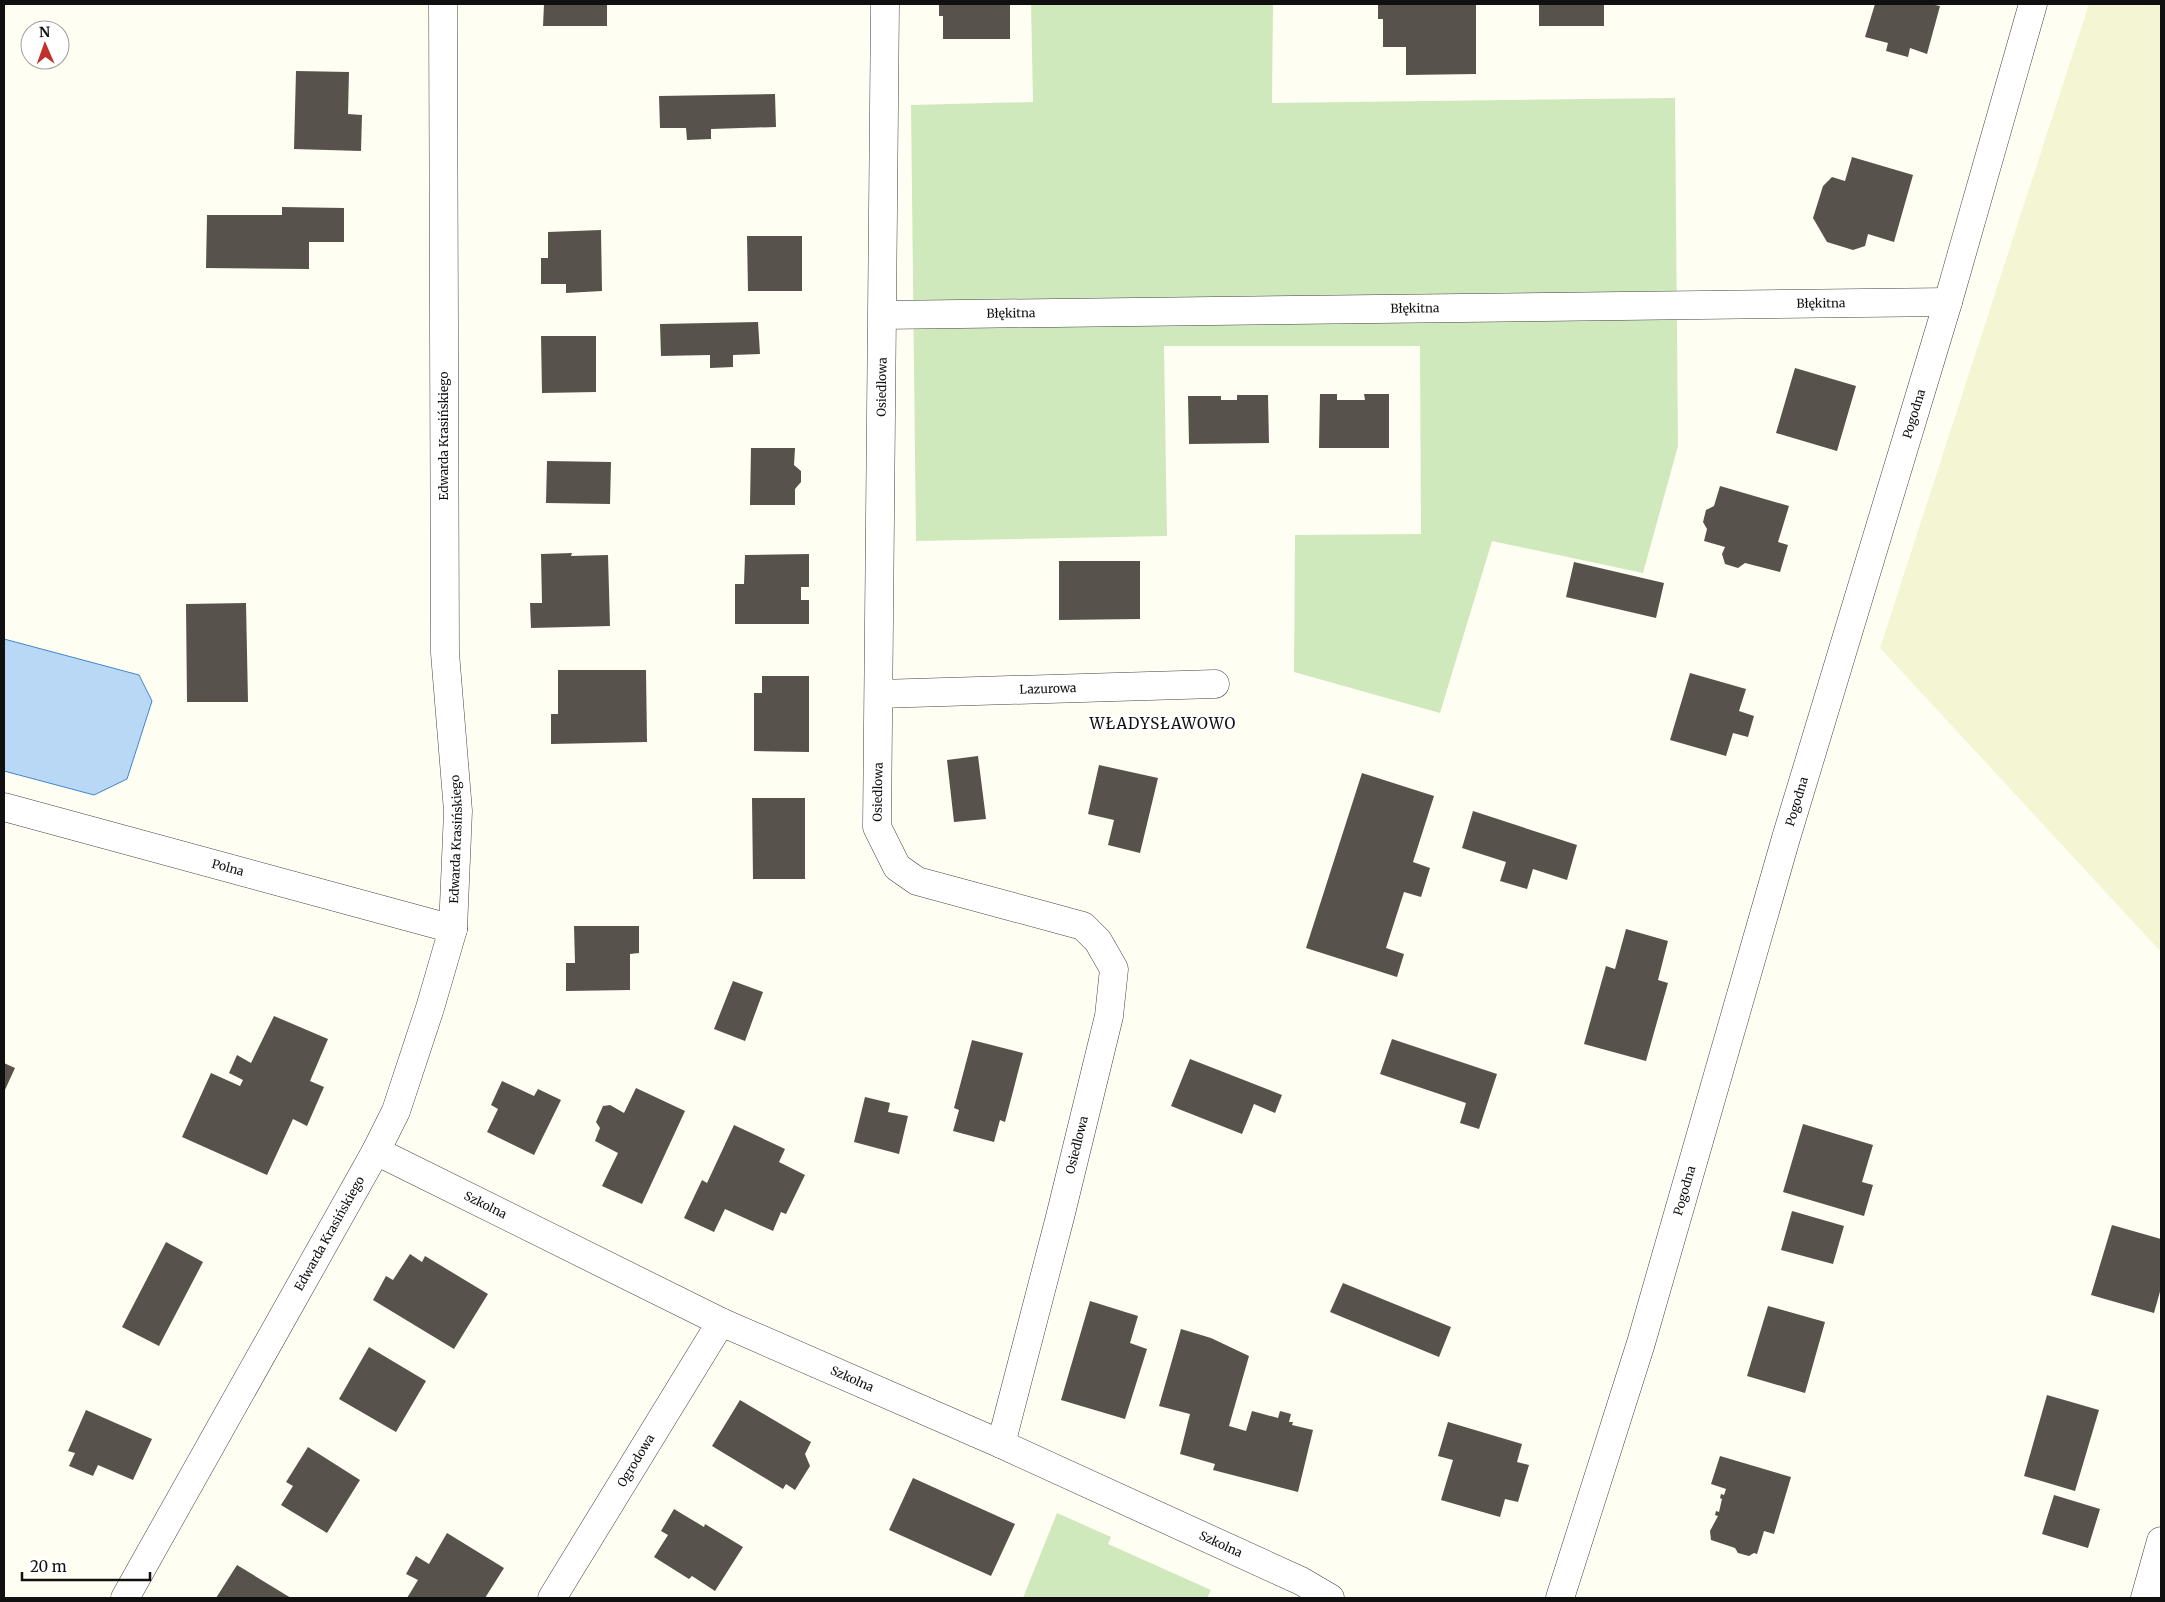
<svg xmlns="http://www.w3.org/2000/svg" width="2165" height="1602" font-family="Merriweather,serif">
<rect width="100%" height="100%" fill="#fffef3"/>
<path fill="#f4f5d3" d="M2089 4H2161V952L1880 648Z"/>
<path fill="#cfe9bc" d="M1031 4H1273L1272 103 1675 98 1678 446 1643 573 1492 541 1440 713 1294 672 1295 535 1421 534 1420 346H1164L1167 536 916 541 911 105 1033 102Z
M1057 1513 1111 1537 1108 1544 1211 1590 1207 1598H1023Z"/>
<path fill="#b8d8f5" stroke="#4086cb" d="M4 639 139 675 152 701 127 779 94 795 4 771Z"/>
<path fill="#58524c" d="M544 4H607V26H543Z
M939 4H1010V39H943V16H939Z
M1378 4H1476V74L1406 75V47H1383V19H1378Z
M1539 4H1604V26H1539Z
M1875 4H1930L1940 6 1927 54 1910 48 1908 57 1886 51 1888 43 1865 37Z
M296 71 349 72 348 114 362 115 361 151 294 149Z
M775 94 776 127 711 129V139L687 140 686 128H660L659 96Z
M1852 157 1913 175 1894 242 1868 234 1865 246 1853 250 1827 242 1813 218 1823 186 1832 177 1845 181Z
M282 207 344 208V242H309V269L206 268 207 215H282Z
M601 230 602 291 566 293V284H541V258H548V232Z
M747 236H802V291H748Z
M758 322 760 354 733 355V367L710 368V355L661 356 660 324Z
M541 336H596V392L542 393Z
M1795 368 1856 386 1837 451 1776 433Z
M1320 394H1337V400H1365L1364 394H1389V448H1319Z
M1237 395H1268L1269 443 1189 444 1188 396H1221V400H1237Z
M751 448H795L794 465 801 471V482L795 489V505H750Z
M547 461 611 462 610 504 546 503Z
M1720 486 1789 506 1778 542 1788 545 1780 572 1745 563 1738 568 1725 564 1722 554 1725 547 1704 541 1707 529 1703 522 1706 510 1714 506Z
M572 553 571 556 608 555 610 626 531 628 530 603H542L541 554Z
M809 554V587H801V600H809V624H735V584H744L745 555Z
M1059 561H1140V619L1059 620Z
M1574 562 1664 583 1656 618 1566 597Z
M246 603 248 702H187L186 604Z
M558 670H646L647 742 551 744V714H558Z
M1690 673 1746 689 1739 711 1754 716 1748 737 1733 733 1726 756 1670 740Z
M762 676H809V752L754 751V693H762Z
M978 756 986 819 954 822 947 760Z
M1099 765 1158 778 1140 853 1108 845 1114 820 1088 814Z
M1362 773 1434 796 1413 862 1430 868 1421 897 1404 892 1386 948 1404 954 1397 977 1306 948Z
M752 798H805V879H753Z
M1473 811 1577 845 1567 880 1533 869 1527 889 1500 881 1506 862 1462 848Z
M574 926H639V953L630 954V990L566 991V963H575Z
M1626 929 1668 941 1658 980 1668 983 1646 1061 1584 1044 1606 966 1615 969Z
M733 981 763 992 745 1041 714 1029Z
M274 1016 328 1039 310 1081 324 1087 307 1126 293 1119 267 1175 182 1137 211 1073 240 1086 243 1080 229 1073 237 1055 251 1063Z
M1392 1039 1497 1074 1479 1129 1460 1123 1466 1103 1380 1074Z
M972 1040 1023 1053 1005 1122 1000 1120 994 1142 953 1131 959 1110 954 1108Z
M1190 1059 1282 1095 1275 1113 1254 1104 1242 1134 1171 1106Z
M4 1063 15 1068 4 1092Z
M502 1081 534 1096 538 1089 561 1100 534 1155 487 1132 498 1109 491 1105Z
M636 1088 685 1111 642 1204 602 1186 618 1153 595 1141 600 1128 596 1122 603 1106 610 1105 624 1113Z
M865 1097 890 1103 888 1112 908 1116 899 1154 854 1142Z
M1803 1124 1873 1145 1862 1182 1873 1185 1864 1216 1783 1192Z
M734 1125 785 1149 779 1162 805 1175 786 1214 781 1212 773 1231 725 1209 714 1232 684 1218 702 1180 707 1183Z
M1792 1211 1844 1226 1833 1264 1781 1250Z
M2112 1225 2161 1239V1288L2154 1313 2091 1295Z
M166 1242 203 1262 159 1346 122 1327Z
M410 1254 422 1262 425 1256 488 1294 454 1349 373 1300 386 1276 393 1280Z
M1343 1283 1451 1327 1439 1357 1330 1312Z
M1090 1301 1138 1316 1130 1343 1147 1349 1125 1419 1061 1400Z
M1768 1306 1825 1322 1805 1393 1747 1376Z
M1181 1329 1211 1338 1249 1356 1229 1426 1246 1431 1252 1411 1278 1418 1280 1411 1291 1414 1289 1422H1293L1292 1425 1313 1430 1298 1492 1213 1470 1215 1464 1180 1454 1190 1414 1159 1406Z
M369 1347 426 1381 396 1432 339 1399Z
M2047 1395 2099 1410 2075 1491 2024 1476Z
M740 1400 811 1442 805 1454 810 1466 795 1490 786 1484 783 1489 712 1446Z
M86 1410 152 1439 133 1480 98 1465 93 1476 69 1466 75 1453 68 1451Z
M1448 1422 1522 1444 1517 1462 1529 1465 1518 1502 1505 1499 1500 1517 1441 1500 1453 1460 1438 1456Z
M308 1447 360 1480 327 1533 281 1505 293 1486 286 1482Z
M1720 1456 1791 1477 1774 1534 1764 1531 1757 1554 1754 1553 1749 1556 1738 1553 1735 1548 1711 1540 1710 1531 1718 1516 1715 1515 1716 1511 1719 1512 1722 1499 1720 1498 1721 1494 1724 1495 1726 1489 1711 1484Z
M913 1478 1015 1524 991 1576 889 1530Z
M2054 1495 2100 1509 2088 1548 2042 1534Z
M674 1509 704 1527 705 1524 743 1547 715 1591 692 1576 689 1579 654 1557 668 1535 661 1531Z
M447 1533 504 1568 485 1598H407L418 1580 406 1574 416 1556 429 1564Z
M237 1565 291 1598H216Z"/>
<g fill="none" stroke-linecap="round" stroke-linejoin="round">
<defs>
<g id="minor">
<path d="M885 4 877 827 897 867 917 881 1083 926 1098 941 1114 969 1109 1016 1060 1217 1001 1444"/>
<path id="s1" d="M883 315 1948 302"/>
<path id="s2" d="M879 694 1215 684"/>
<path id="s3" d="M4 807 453 929"/>
<path id="s4" d="M376 1151 721 1322 1001 1444 1301 1581 1330 1598"/>
<path id="s5" d="M125 1598 376 1151 396 1111 430 1008 453 929 458 811 445 653 443 4"/>
<path id="s6" d="M552 1598 721 1322"/>
<path id="s7" d="M1560 1598 1641 1343 1786 838 1948 302 2033 4"/>
<path d="M2145 1598 2161 1541"/>
</g>
</defs>
<use href="#minor" stroke="#434343" stroke-width="29"/>
<use href="#minor" stroke="#fff" stroke-width="28"/>
</g>
<g text-anchor="middle" stroke-width="5" stroke-linejoin="round" paint-order="stroke">
<g font-size="12" fill="#101010" stroke="#fff">
<text dy="4" stroke="none"><textPath href="#s1" startOffset="938">Błękitna</textPath></text>
<text dy="4" stroke="none"><textPath href="#s1" startOffset="532">Błękitna</textPath></text>
<text dy="4" stroke="none"><textPath href="#s1" startOffset="128">Błękitna</textPath></text>
<text transform="translate(882 387) rotate(-89)" y="4">Osiedlowa</text>
<text dy="4" stroke="none"><textPath href="#s7" startOffset="1236">Pogodna</textPath></text>
<text transform="translate(444 436) rotate(-90)" y="4">Edwarda Krasińskiego</text>
<text dy="4" stroke="none"><textPath href="#s2" startOffset="169">Lazurowa</textPath></text>
<text transform="translate(878 792) rotate(-89)" y="4">Osiedlowa</text>
<text dy="4" stroke="none"><textPath href="#s7" startOffset="831">Pogodna</textPath></text>
<text dy="4" stroke="none"><textPath href="#s5" startOffset="838">Edwarda Krasińskiego</textPath></text>
<text dy="4" stroke="none"><textPath href="#s3" startOffset="232">Polna</textPath></text>
<text transform="translate(1077 1145) rotate(-76)" y="4">Osiedlowa</text>
<text dy="4" stroke="none"><textPath href="#s7" startOffset="426">Pogodna</textPath></text>
<text dy="4" stroke="none"><textPath href="#s4" startOffset="122">Szkolna</textPath></text>
<text dy="4" stroke="none"><textPath href="#s5" startOffset="418">Edwarda Krasińskiego</textPath></text>
<text dy="4" stroke="none"><textPath href="#s4" startOffset="528">Szkolna</textPath></text>
<text dy="4" stroke="none"><textPath href="#s6" startOffset="161">Ogrodowa</textPath></text>
<text dy="4" stroke="none"><textPath href="#s4" startOffset="932">Szkolna</textPath></text>
</g>
<g font-size="15" letter-spacing="1" fill="#101010" stroke="#fff">
<text x="1163" y="729">WŁADYSŁAWOWO</text>
</g>
</g>
<rect width="2165" height="1602" fill="none" stroke="#101010" stroke-width="10"/>
<g transform="translate(45 45) rotate(358)"><circle r="24" fill="#ffffff" stroke="#9f9f9f"/>
<path d="M0-4L9 19L0 12L-9 19Z" fill="#bf3129"/>
<text y="-8" font-size="14" font-weight="bold" text-anchor="middle" fill="#101010">N</text>
</g>
<path d="M22 1572v8h128v-8" fill="none" stroke="#101010" stroke-width="2.5"/>
<text x="30" y="1572" font-size="15" fill="#101010" stroke="#ffffff" stroke-width="4" paint-order="stroke">20 m</text>
</svg>
